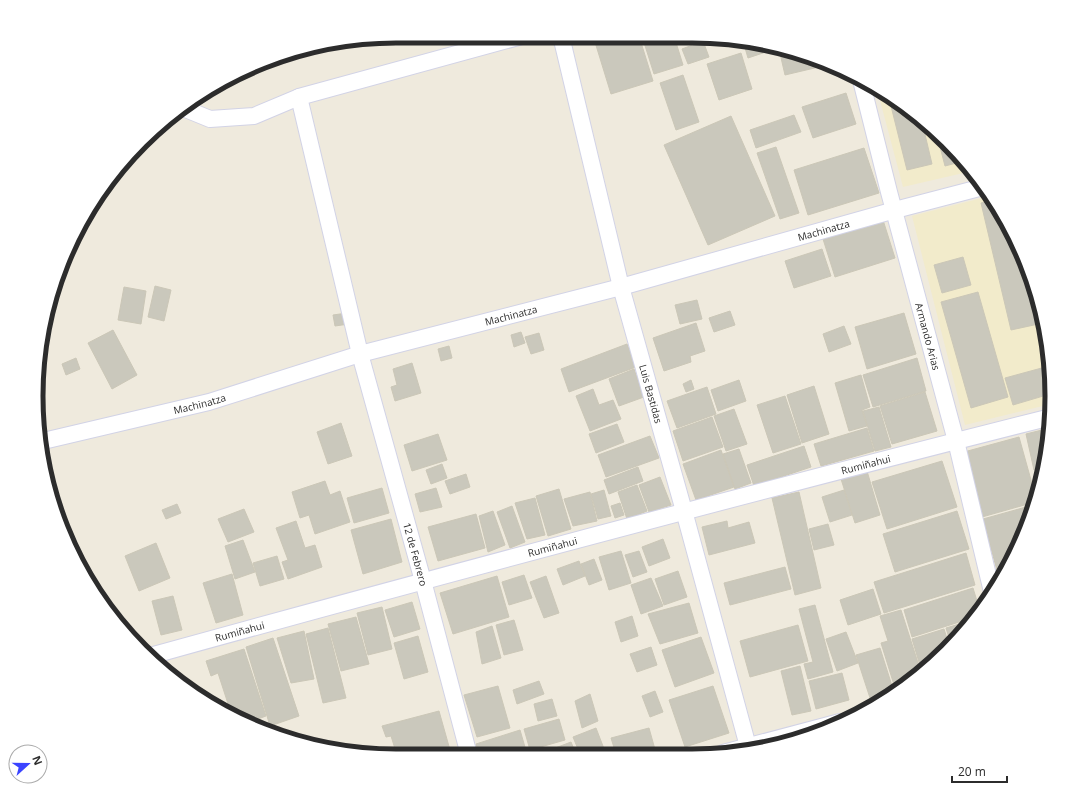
<svg xmlns="http://www.w3.org/2000/svg" width="1088" height="792" font-family="'Open Sans',sans-serif">
<rect width="100%" height="100%" fill="#efeadd"/>
<path fill="#f2ebcb" d="M877 89 963 159 972 171 903 187Z
M990 196 1004 216 1033 280 1049 349 1051 404 965 425 912 216Z"/>
<path fill="#cac8bc" stroke="#cbc7b7" d="M613 36H639L653 81 611 94 595 42Z
M642 36H674L683 65 654 74Z
M703 41 709 57 688 64 682 49Z
M743 41 763 43 766 52 748 58Z
M779 49 823 66 785 75Z
M741 53 752 89 719 100 707 64Z
M683 75 699 122 676 130 660 83Z
M846 93 856 124 813 138 802 107Z
M889 98 923 126 932 164 907 170Z
M794 115 801 132 756 148 750 130Z
M731 116 775 216 708 245 664 145Z
M938 139 963 159 964 161 945 166Z
M776 147 799 213 780 219 757 153Z
M864 148 879 193 808 215 794 170Z
M993 200 1004 216 1033 280 1043 323 1011 330 981 203Z
M883 220 895 258 835 277 823 239Z
M822 249 831 276 794 288 785 261Z
M963 257 971 285 942 293 934 265Z
M155 286 171 290 164 321 148 317Z
M124 287 146 291 141 324 118 320Z
M978 292 1008 397 971 408 941 302Z
M697 300 702 319 680 324 675 305Z
M730 311 735 325 714 332 709 318Z
M347 313 349 324 335 326 333 315Z
M904 313 916 354 867 369 855 327Z
M696 323 705 351 690 356 691 362 664 371 653 338Z
M844 326 851 344 829 352 823 334Z
M113 330 137 375 112 389 88 343Z
M521 332 525 343 514 347 511 335Z
M539 333 544 350 531 354 525 337Z
M627 344 636 367 569 392 561 369Z
M449 346 452 358 441 361 438 349Z
M76 358 80 369 66 375 62 364Z
M917 358 926 391 873 407 863 375Z
M412 363 421 393 395 401 391 387 397 385 393 369Z
M1049 366 1050 394 1013 405 1005 378Z
M634 369 644 397 619 406 609 379Z
M861 375 870 407 862 410 867 426 849 431 835 383Z
M691 380 694 389 686 392 683 384Z
M739 380 746 401 718 411 711 390Z
M814 386 829 434 802 443 787 395Z
M707 387 716 414 677 428 667 401Z
M593 389 599 405 613 400 621 419 590 431 576 396Z
M925 392 937 431 892 444 880 406Z
M785 396 801 444 773 453 757 405Z
M879 407 891 447 875 451 863 411Z
M734 409 747 444 726 451 714 416Z
M712 417 723 447 683 461 673 431Z
M341 423 352 456 328 464 317 432Z
M617 424 624 442 596 453 589 434Z
M867 428 874 451 821 466 814 444Z
M1050 428 1043 468 1034 470 1026 434Z
M438 434 447 460 412 471 404 445Z
M650 436 659 458 606 477 598 455Z
M1019 437 1036 498 1035 502 982 517 964 452Z
M804 446 811 467 754 486 747 465Z
M739 449 751 483 735 489 723 454Z
M721 450 734 487 696 500 683 464Z
M942 461 957 507 887 529 872 482Z
M442 464 447 478 431 484 426 470Z
M638 467 643 481 609 494 604 480Z
M867 471 880 515 855 523 841 479Z
M466 474 470 487 450 494 445 481Z
M660 477 671 505 649 512 639 485Z
M325 481 330 495 340 491 350 522 315 534 309 515 300 518 292 492Z
M637 485 647 511 627 519 618 492Z
M382 488 389 513 354 523 347 498Z
M436 488 442 507 420 512 415 494Z
M559 489 571 529 548 536 536 496Z
M604 490 611 516 598 519 591 494Z
M844 490 852 515 830 522 822 497Z
M590 492 597 521 573 526 564 499Z
M799 492 821 588 795 595 772 498Z
M535 498 545 535 527 539 515 503Z
M620 503 624 515 615 518 611 506Z
M1035 503 1030 514 1028 505Z
M177 504 181 513 166 519 162 510Z
M512 506 525 542 510 548 497 512Z
M1026 507 1029 518 1015 555 1004 572 998 574 983 519Z
M244 509 254 532 228 542 218 519Z
M493 511 505 545 488 552 479 516Z
M957 511 969 549 895 572 883 534Z
M476 514 485 548 438 561 428 527Z
M391 519 402 562 363 574 351 530Z
M296 521 305 548 315 545 322 567 288 579 282 562 288 560 276 528Z
M727 521 728 528 749 522 755 543 709 555 702 527Z
M828 524 834 545 814 550 809 529Z
M663 539 670 558 649 566 642 547Z
M243 540 255 572 235 579 225 546Z
M156 543 170 578 139 591 125 556Z
M621 551 631 583 609 590 599 557Z
M639 551 647 572 633 577 625 555Z
M966 553 975 585 884 613 874 582Z
M277 556 284 579 260 586 253 563Z
M594 559 602 580 589 585 581 564Z
M579 561 585 576 563 585 557 569Z
M785 567 791 589 730 605 724 583Z
M678 571 687 597 664 605 655 579Z
M232 574 243 615 216 623 203 583Z
M524 575 532 598 509 605 502 582Z
M497 576 509 617 453 634 440 593Z
M546 576 559 613 544 618 530 582Z
M651 578 663 606 641 614 631 585Z
M973 588 980 611 975 617 912 637 904 610Z
M873 589 881 614 848 625 840 600Z
M173 596 182 630 161 635 152 601Z
M412 602 420 629 394 637 385 610Z
M689 603 698 633 660 644 648 614Z
M815 605 833 672 808 679 804 664 813 662 799 609Z
M382 607 392 649 368 655 357 613Z
M901 610 921 672 895 688 881 643 888 641 880 616Z
M632 616 638 636 621 642 615 622Z
M356 617 369 664 341 671 328 624Z
M514 620 523 650 504 655 496 625Z
M973 620 951 644 946 628Z
M798 625 808 661 750 677 740 641Z
M492 626 501 658 482 664 476 632Z
M328 628 346 698 323 703 306 634Z
M944 629 949 645 929 667 922 672 912 639Z
M304 631 314 679 291 683 277 638Z
M846 632 858 663 837 671 826 639Z
M418 636 428 672 404 679 394 643Z
M701 637 714 673 675 687 662 650Z
M273 638 299 716 270 726 246 647Z
M651 647 657 665 637 672 630 654Z
M880 648 893 689 888 693 870 698 856 655Z
M244 649 266 716 247 723 237 719 232 716 218 673 211 676 206 661Z
M800 666 811 711 792 715 781 671Z
M842 673 849 700 816 709 809 681Z
M539 681 544 694 517 704 513 690Z
M498 686 510 728 477 737 464 695Z
M713 686 729 733 685 747 669 700Z
M655 691 663 712 650 717 642 696Z
M590 694 598 721 582 728 575 701Z
M552 699 557 716 538 721 534 704Z
M439 711 450 750 423 755H397L391 736 386 737 382 726Z
M559 719 565 740 530 750 524 729Z
M596 728 606 754H580L573 737Z
M649 728 656 753 616 754 611 738Z
M520 730 527 754 479 755 476 744Z
M571 742 576 754H551L550 750Z"/>
<g fill="none" stroke-linecap="round" stroke-linejoin="round">
<defs>
<g id="minor">
<path id="s1" d="M561 36 621 287 684 511 749 750"/>
<path id="s2" d="M861 80 889 192 956 441 992 592"/>
<path id="s3" d="M299 97 360 354 423 581 469 755"/>
<path d="M183 108 210 119 254 116 299 97 522 36"/>
<path id="s4" d="M39 442 209 402 360 354 621 287 895 210 983 187"/>
<path id="s5" d="M150 656C450 573 750 493 1051 417"/>
<path d="M723 753 840 722"/>
</g>
</defs>
<use href="#minor" stroke="#d2d3e6" stroke-width="18"/>
<use href="#minor" stroke="#fff" stroke-width="16"/>
</g>
<g text-anchor="middle" stroke-width="3.5" stroke-linejoin="round" paint-order="stroke">
<g font-size="10" fill="#2c2c2c" stroke="#fff">
<text dy="4" stroke="none"><textPath href="#s4" startOffset="813">Machinatza</textPath></text>
<text dy="4" stroke="none"><textPath href="#s4" startOffset="489">Machinatza</textPath></text>
<text dy="4" stroke="none"><textPath href="#s2" startOffset="265">Armando Arias</textPath></text>
<text dy="4" stroke="none"><textPath href="#s1" startOffset="369">Luis Bastidas</textPath></text>
<text dy="4" stroke="none"><textPath href="#s4" startOffset="165">Machinatza</textPath></text>
<text dy="4" stroke="none"><textPath href="#s5" startOffset="741">Rumiñahui</textPath></text>
<text dy="4" stroke="none"><textPath href="#s5" startOffset="417">Rumiñahui</textPath></text>
<text dy="4" stroke="none"><textPath href="#s3" startOffset="472">12 de Febrero</textPath></text>
<text dy="4" stroke="none"><textPath href="#s5" startOffset="93">Rumiñahui</textPath></text>
</g>
</g>
<path d="M0 0H1088V792H0ZM396 43H692A353 353 0 0 1 1045 396V396A353 353 0 0 1 692 749H396A353 353 0 0 1 43 396V396A353 353 0 0 1 396 43Z" fill="#fff" fill-rule="evenodd"/>
<path fill="none" stroke="#2c2c2c" stroke-width="5" d="M396 43H692A353 353 0 0 1 1045 396V396A353 353 0 0 1 692 749H396A353 353 0 0 1 43 396V396A353 353 0 0 1 396 43Z"/>
<g transform="translate(28 764) rotate(69)"><circle r="19" fill="#ffffff" stroke="#ababab"/>
<path d="M0-3L7 15L0 10L-7 15Z" fill="#3b44ff"/>
<text y="-6" font-size="11" font-weight="bold" text-anchor="middle" fill="#2c2c2c">N</text>
</g>
<path d="M952 776v6h55v-6" fill="none" stroke="#2c2c2c" stroke-width="2"/>
<text x="958" y="776" font-size="12" fill="#2c2c2c" stroke="#ffffff" stroke-width="3" paint-order="stroke">20 m</text>
</svg>
